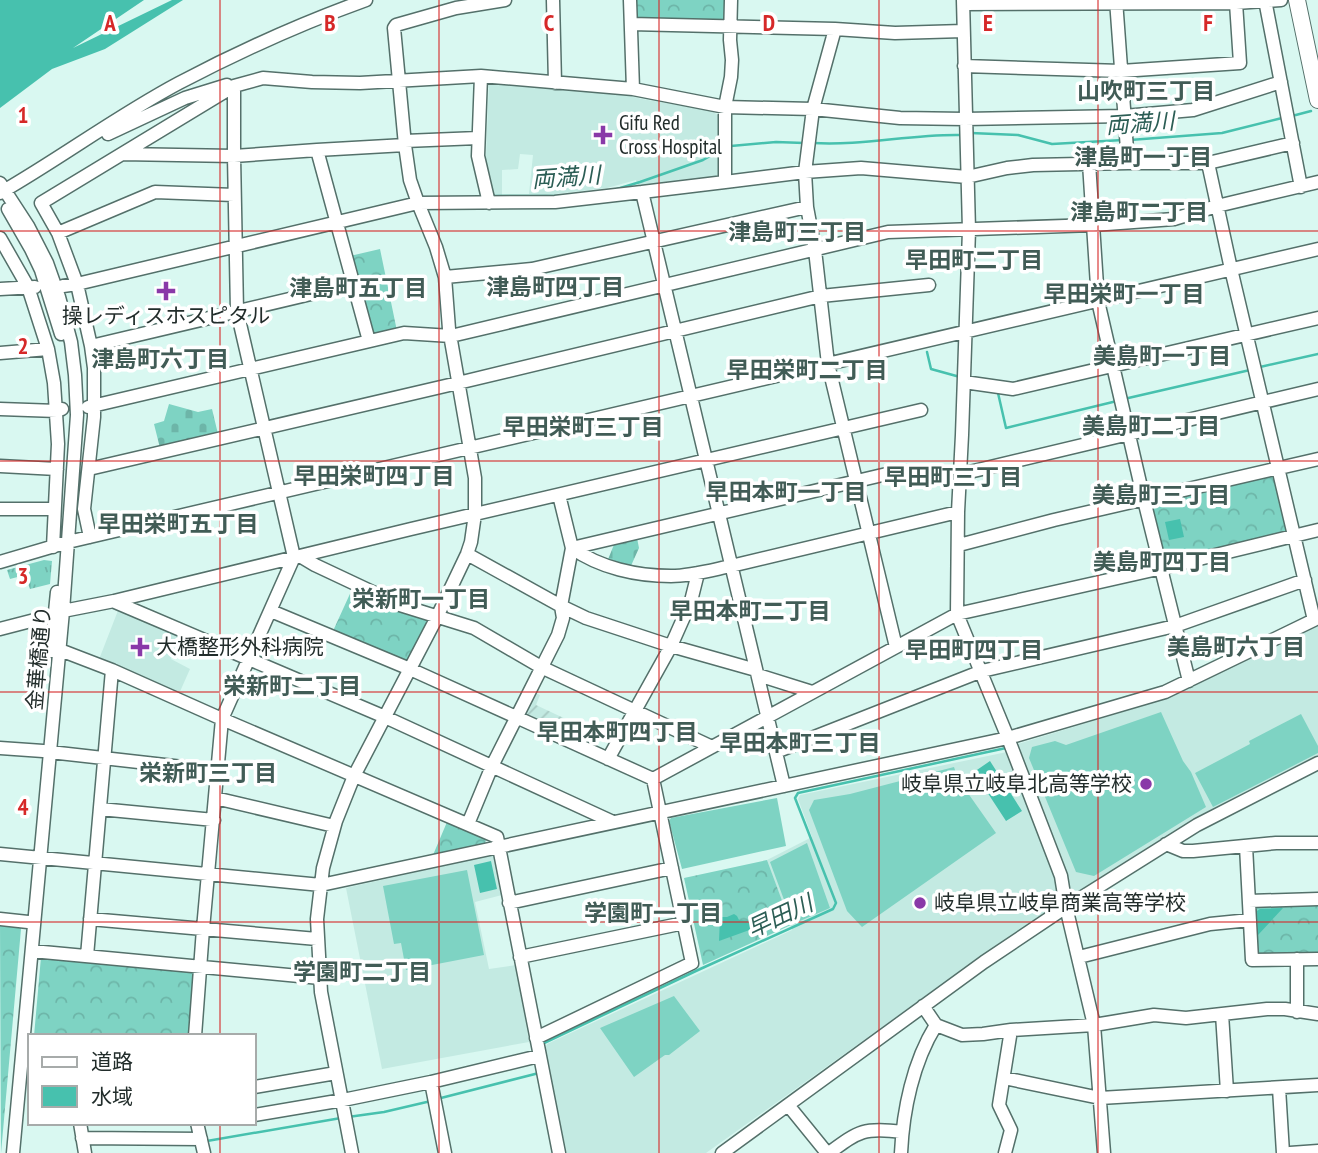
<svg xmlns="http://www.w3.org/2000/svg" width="1318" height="1153" font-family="'PT Sans Narrow','Noto Sans JP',sans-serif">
<defs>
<pattern id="industrial-furrows" width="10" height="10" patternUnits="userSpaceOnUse" patternTransform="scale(1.75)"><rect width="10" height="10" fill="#c3eae2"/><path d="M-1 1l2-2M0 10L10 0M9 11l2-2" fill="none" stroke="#a7c9c2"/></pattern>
<pattern id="grass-tufts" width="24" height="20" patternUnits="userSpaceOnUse" patternTransform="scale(1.75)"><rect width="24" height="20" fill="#7ed3c3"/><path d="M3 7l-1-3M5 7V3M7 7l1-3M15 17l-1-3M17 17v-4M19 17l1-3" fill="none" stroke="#6db5a8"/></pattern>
<pattern id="forest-crowns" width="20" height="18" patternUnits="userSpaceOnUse" patternTransform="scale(1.75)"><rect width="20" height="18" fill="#7ed3c3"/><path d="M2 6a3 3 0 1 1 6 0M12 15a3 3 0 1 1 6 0" fill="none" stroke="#6db5a8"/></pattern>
<pattern id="cemetery-stones" width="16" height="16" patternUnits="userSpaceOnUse" patternTransform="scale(1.75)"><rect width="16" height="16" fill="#7ed3c3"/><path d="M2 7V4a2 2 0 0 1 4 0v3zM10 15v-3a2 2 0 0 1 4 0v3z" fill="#6db5a8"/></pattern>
</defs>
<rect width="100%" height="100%" fill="#d9f8f1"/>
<path fill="#c3eae2" d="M489 81 606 90 642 99 712 111 719 116 720 176 638 186 636 180 607 188 546 195 529 194 533 155 520 154 518 169 502 170V195L491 194 483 159 486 157Z
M119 608 180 635 171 659 190 669 178 696 98 662Z
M1318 625V756L1208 812 1076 893 1071 891 1016 748 1018 744 1152 703Z
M1007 752 1056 878 1060 901 1057 906 995 946 706 1153H567L551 1083 545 1048 547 1044 792 930 767 860 812 837 798 799 800 795Z
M492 855 495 857 502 895 475 902 489 969 516 965 529 1042 382 1069 346 888Z"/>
<path fill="url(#industrial-furrows)" d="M529 690 540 695 536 705 570 721 564 734 519 712Z"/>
<path fill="url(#grass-tufts)" d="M44 560 52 561 50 584 30 589 25 575 10 579 7 570Z"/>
<path fill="url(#forest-crowns)" d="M636 0H727L726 21 639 20 637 17Z
M380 249 397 331 373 336 350 256Z
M1274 473 1290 531 1166 562 1164 561 1150 505 1153 503Z
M354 585 430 621 409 664 333 631Z
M447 822 486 839 485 844 433 855Z
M767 860 791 925 703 965 684 878Z
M1318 903V954L1260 956 1257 953 1253 907Z
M0 923 21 925V929L1 1153Z
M41 957 195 972 191 1036H34Z"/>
<path fill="url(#cemetery-stones)" d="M169 404 198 412 212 409 218 434 160 448 154 424 164 421Z
M637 538 639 548 630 568 607 562 615 542Z"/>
<path fill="#7ed3c3" d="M1161 712 1183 761 1191 772 1206 807 1094 876 1076 872 1029 758 1032 747 1055 741 1066 745Z
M1301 714 1318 746V753L1213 807 1195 773 1250 744 1249 741Z
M954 767 958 779 996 833 862 927 847 911 809 810 814 800 850 794Z
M777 798 786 846 682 869 669 821 671 818Z
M807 843 830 908 793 924 770 862Z
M467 870 484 955 406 970 401 943 394 944 383 886Z
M674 996 700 1031 669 1055H665L634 1077 600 1028Z"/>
<path fill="#47c1ae" d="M0 0H144L73 48 172 0H183L105 49 52 69 0 108Z
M1180 519 1184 537 1169 540 1165 522Z
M990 761 1022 811 1006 821 974 772Z
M491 861 497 889 480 893 474 865Z
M1283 908 1258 935 1257 911 1260 909Z
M734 914 737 916 739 920 753 921 755 928 719 941 720 917H727Z"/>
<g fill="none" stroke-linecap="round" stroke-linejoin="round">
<path stroke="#47c1ae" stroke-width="2.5" d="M1292 116 1311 111
M971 133 1018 135 1052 144 1123 140
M1130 140 1222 133 1282 118
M813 143C862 146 911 134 960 135
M731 146 776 142 804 143
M617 189 640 182 703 160 719 151
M492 196H558
M927 352 931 369 960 377
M1260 367 1318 354
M998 393 1006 428 1117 401
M1124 399 1250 370
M542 1044 698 970 833 909 836 903 795 798 798 793 1006 748
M437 1099 539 1073
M348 1117 384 1112 431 1101
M207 1141 341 1118"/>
<defs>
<path id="minor" d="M553 0 555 83
M630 0 633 89
M731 0 730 40 732 60 731 77 725 107V182L642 192 784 786
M963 0 969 230 962 435 958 512 957 614 1008 738 1061 876 1066 907 1094 1025 1104 1153
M1116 0 1128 163
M1265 0 1301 187
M963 4 1236 3 1281 0
M631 24 835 29
M964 66 1121 71 1240 63 1236 3
M481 76 633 89 725 107 813 109 900 118 965 119 1124 116 1193 110 1281 82
M108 134 185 98 227 85
M405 141 478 138
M122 154 234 156 317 150
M1089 163 1098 301 1144 500 1189 681
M1208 163 1231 269 1314 620
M725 182 805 172 861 168 967 177 1007 168 1033 165 1128 163H1208L1293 143
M0 183 28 226 47 263 59 297 71 342 75 375 77 415 63 611 13 1153
M0 193C61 158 117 116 179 83 240 51 302 23 366 0
M8 209 31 249 41 270 61 334
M58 233 155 192 234 195
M0 238 28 287 48 349 54 383 58 444 53 547
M445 277 532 269 807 207
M63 286 77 284 418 203 410 180 405 145 394 28 396 25 456 8 505 0
M0 289 35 287
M369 341 317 150 405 145
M91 346 353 284
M0 353 48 349
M964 382 1013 389 1318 318
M88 407 404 333 451 336 888 232 1093 225 1174 219 1217 206 1318 182
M0 409 57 411 62 409
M0 466 57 469
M89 469 458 383 821 296 929 285
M961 474 1318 389
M0 509H54
M90 537 84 509 94 417V368L91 346 77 284 58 233 41 203 234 86 263 78 312 82 360 83 481 76 478 156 489 203
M959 545 1054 520 1318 459
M572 548C600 568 637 576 671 576 691 576 712 570 731 566L958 512
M572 548 891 473H914
M467 554 561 606 586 618 671 646 756 670
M300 556 315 565 400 605 474 628 541 667 712 747
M0 562 68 542 1318 249
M115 602 385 717 613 822
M63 611 114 601 411 529 921 410
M271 611 410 669 653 779
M0 629 54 615
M896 647 828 364 815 250 807 207 805 172 813 109 835 29 895 33 963 31
M60 650 112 670 222 719 497 837 559 1153
M51 651 57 592
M758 675 812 692
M0 748 43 751
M50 752 218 771
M776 752 982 671 1175 626 1305 580
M608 759 671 646 691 601 698 573
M653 779 957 614 1162 568 1318 530
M215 798 334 826
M100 809 214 820
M468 824 492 766 558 635 563 618 561 606 572 548 559 495
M1166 844 1183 851H1193L1276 843H1318
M1246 846 1252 960 1318 959
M0 854 321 885 1008 738 1165 692 1318 618
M1249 901 1318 899
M509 903 672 868
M0 919 28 922
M90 919 317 939
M32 951 320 978
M87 956 112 670
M520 957 684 923
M1079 957 1210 924 1250 920
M1297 959V1012
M923 1006 936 1025 962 1035 983 1034 1011 1030 1094 1025 1154 1015 1186 1018 1267 1009H1285L1318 1014
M1222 1014 1227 1091
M195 1036 203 929 222 719 294 557 237 311 234 156V86
M536 1038 692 963 653 779
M1004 1078 1100 1098 1318 1085
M431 1082 539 1056
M254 1087 336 1073
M1279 1088 1283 1153
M788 1105 827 1153
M254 1115 343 1100 431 1082 445 1153
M80 1123 85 1153
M197 1123 204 1153
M82 1138 201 1139
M352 1153 321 992 317 919 323 868 336 821 354 776 437 617 467 554 471 542 475 514V478L449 329 445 277 436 247 418 203 555 202 642 192
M722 1153 984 962 1060 911 1197 825 1318 763
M829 1153C859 1131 864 1127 902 1132
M901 1153C903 1110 913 1062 936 1025
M1005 1153 1011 1130 999 1105 1011 1030
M1290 1153 1318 1151"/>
<path id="major" d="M1297 0 1318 100"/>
</defs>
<use href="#minor" stroke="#54706a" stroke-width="15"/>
<use href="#major" stroke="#54706a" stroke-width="18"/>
<use href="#minor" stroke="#fff" stroke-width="12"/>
<use href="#major" stroke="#fff" stroke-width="16"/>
</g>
<path fill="none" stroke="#d62828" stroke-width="2" stroke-opacity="0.55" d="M220 0V1036M439 0V1153M659 0V1153M879 0V1153M1098 0V1153M0 231H1318M0 461H1318M0 692H1318M0 922H1318M220 1123V1153"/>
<g fill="#8939a8" stroke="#fff" stroke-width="2.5">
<path d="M599.5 124.5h7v7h7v7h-7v7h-7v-7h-7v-7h7z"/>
<path d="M162.5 280.5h7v7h7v7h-7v7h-7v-7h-7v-7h7z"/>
<path d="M136.5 636.5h7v7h7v7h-7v7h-7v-7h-7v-7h7z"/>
<circle cx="1146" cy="784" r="7"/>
<circle cx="920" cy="903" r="7"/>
</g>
<g text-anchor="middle" stroke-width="7" stroke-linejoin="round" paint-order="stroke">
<g font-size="21" fill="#222d2b" stroke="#fff" text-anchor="start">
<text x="619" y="130">Gifu Red<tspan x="619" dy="24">Cross Hospital</tspan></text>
<text x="166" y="323" text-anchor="middle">操レディスホスピタル</text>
<text x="156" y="654">大橋整形外科病院</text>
<text x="1132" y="791" text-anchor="end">岐阜県立岐阜北高等学校</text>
<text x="934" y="910">岐阜県立岐阜商業高等学校</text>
</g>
<g font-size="21" fill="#222d2b" stroke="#fff">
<text transform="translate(39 658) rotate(-85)" y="7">金華橋通り</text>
</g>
<g font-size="23" font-weight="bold" fill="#415c56" stroke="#fff">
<text x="1146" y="99">山吹町三丁目</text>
<text x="1143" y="165">津島町一丁目</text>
<text x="1139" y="220">津島町二丁目</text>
<text x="797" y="240">津島町三丁目</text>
<text x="974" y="268">早田町二丁目</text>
<text x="555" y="295">津島町四丁目</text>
<text x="358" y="296">津島町五丁目</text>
<text x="1124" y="302">早田栄町一丁目</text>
<text x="1162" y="364">美島町一丁目</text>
<text x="160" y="367">津島町六丁目</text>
<text x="807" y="378">早田栄町二丁目</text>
<text x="1151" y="434">美島町二丁目</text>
<text x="583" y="435">早田栄町三丁目</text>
<text x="374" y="484">早田栄町四丁目</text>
<text x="953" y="485">早田町三丁目</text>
<text x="786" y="500">早田本町一丁目</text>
<text x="1161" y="503">美島町三丁目</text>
<text x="178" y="532">早田栄町五丁目</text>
<text x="1162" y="570">美島町四丁目</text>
<text x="421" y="607">栄新町一丁目</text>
<text x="750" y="619">早田本町二丁目</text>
<text x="1236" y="655">美島町六丁目</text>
<text x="974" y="658">早田町四丁目</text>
<text x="292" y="694">栄新町二丁目</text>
<text x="617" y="740">早田本町四丁目</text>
<text x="800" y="751">早田本町三丁目</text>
<text x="208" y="781">栄新町三丁目</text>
<text x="653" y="921">学園町一丁目</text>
<text x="362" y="980">学園町二丁目</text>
</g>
<g font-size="23" font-style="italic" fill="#2c5e55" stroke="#fff">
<text transform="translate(1140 123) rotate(-4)" y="8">両満川</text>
<text transform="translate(566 177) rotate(-4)" y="8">両満川</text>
<text transform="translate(780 916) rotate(-25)" y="8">早田川</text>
</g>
</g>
<g font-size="23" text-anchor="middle" font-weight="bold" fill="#d62828" stroke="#fff" stroke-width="7" stroke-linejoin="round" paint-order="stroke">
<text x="110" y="31">A</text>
<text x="330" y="31">B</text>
<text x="549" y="31">C</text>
<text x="769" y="31">D</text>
<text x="988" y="31">E</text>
<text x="1208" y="31">F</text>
<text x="23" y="123">1</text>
<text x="23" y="354">2</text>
<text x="23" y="584">3</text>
<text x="23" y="815">4</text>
</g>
<rect x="28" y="1034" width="228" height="91" fill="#ffffff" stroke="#a7abaa" stroke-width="2"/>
<rect x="42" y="1057" width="35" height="10" fill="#ffffff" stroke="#a7abaa" stroke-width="2"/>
<text x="91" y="1069" font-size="21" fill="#222d2b">道路</text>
<rect x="42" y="1086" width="35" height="21" fill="#47c1ae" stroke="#a7abaa" stroke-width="2"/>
<text x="91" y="1104" font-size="21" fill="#222d2b">水域</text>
</svg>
